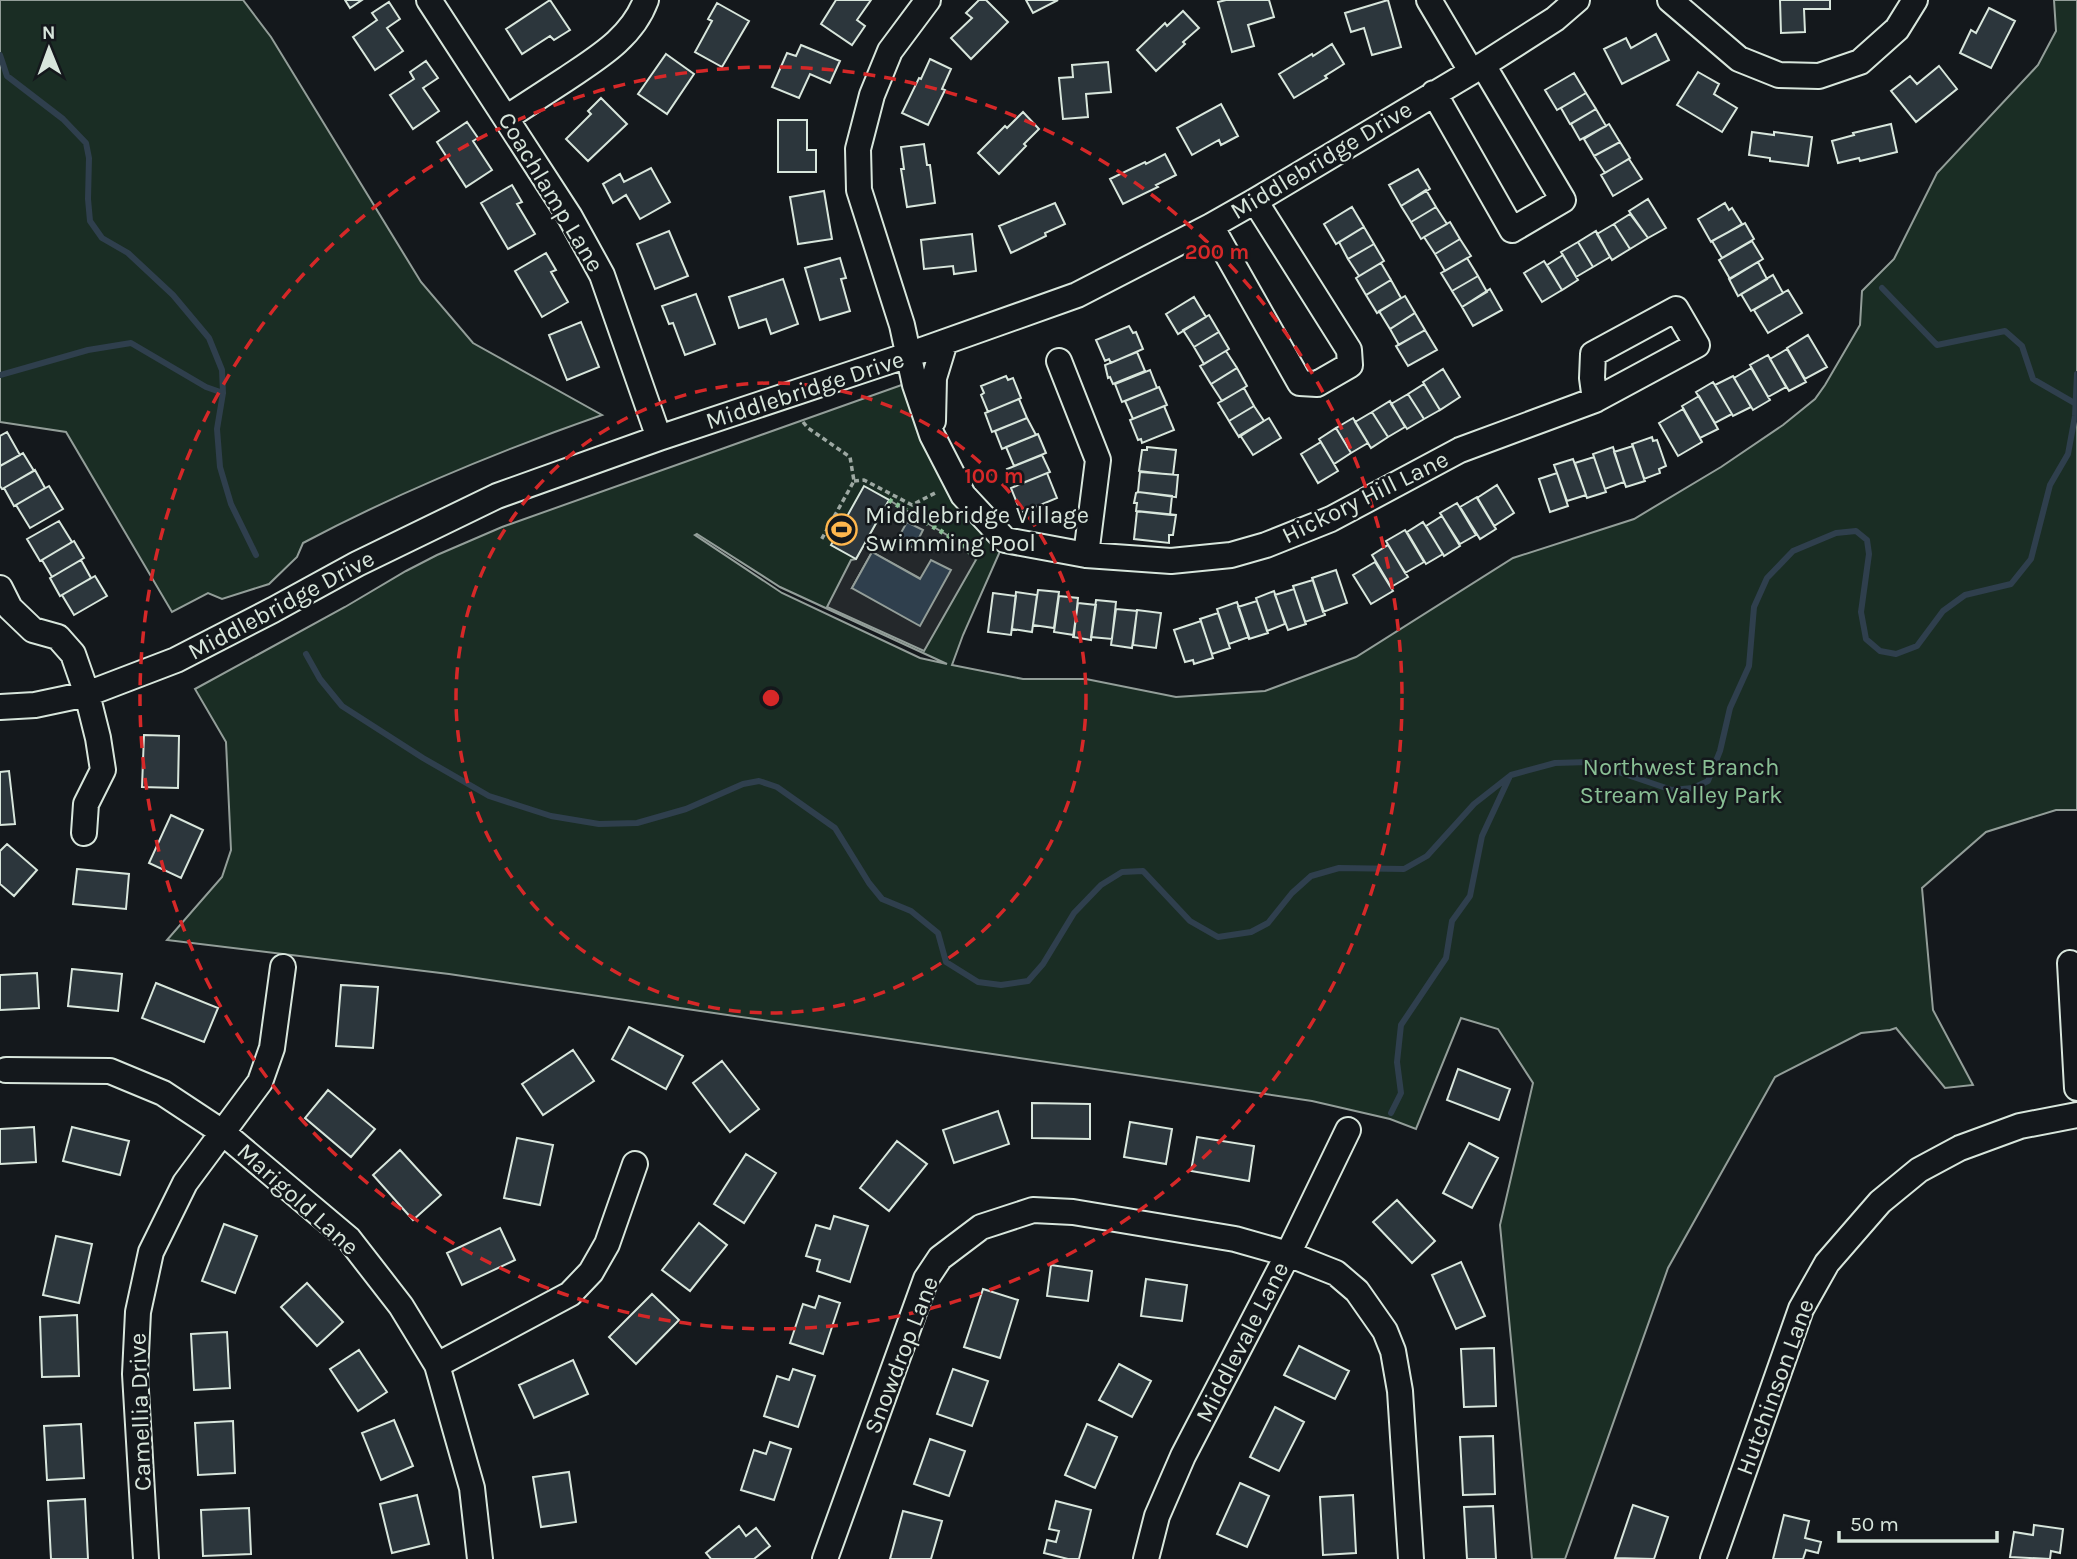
<svg xmlns="http://www.w3.org/2000/svg" width="2077" height="1559" font-family="Karla,sans-serif">
<rect width="100%" height="100%" fill="#14181c"/>
<path fill="#1a2d24" stroke="#939e99" stroke-width="2" fill-rule="evenodd" d="M0 0H243L271 37 421 282 473 343 602 415C499 451 399 492 303 543L297 557 269 584 222 599 208 593 172 612 66 432 0 422Z
M2054 0H2077V810H2056L1986 832 1922 888 1933 1010 1973 1085 1945 1088 1896 1028 1890 1030 1861 1033 1775 1077 1668 1268 1565 1559H1532L1500 1225 1533 1083 1498 1029 1461 1018 1416 1129 1390 1119 1312 1101 449 974 167 940 222 877 231 850 226 742 195 689 345 607 406 571 437 555 502 527 910 382 1005 540 963 635 952 665 1023 679H1086L1176 697 1265 691 1356 657 1513 558 1634 519 1721 467 1783 425 1815 399 1825 385 1860 325 1862 291 1894 259 1937 173 2038 65 2056 31ZM697 534 780 587 947 664 920 658 782 593 695 535Z"/>
<path fill="#24282b" stroke="#939e99" stroke-width="2" fill-rule="evenodd" d="M889 500 952 538 977 558 924 651 827 607 851 560 856 559ZM872 552 921 579 852 588Z"/>
<path fill="#2f3f4d" stroke="#939e99" stroke-width="2" d="M907 522 923 530 914 548 897 540Z
M872 552 920 579 931 560 951 570 920 626 852 588Z"/>
<g fill="none" stroke-linecap="round" stroke-linejoin="round">
<path stroke="#2f3f4d" stroke-width="6" d="M0 55 7 76 63 119 86 143 89 158 88 199 90 221 102 238 128 253 173 295 209 338 222 370 223 393 217 429 220 467 231 504 256 555
M1882 288 1937 345 2005 331 2022 346 2033 379 2076 404
M0 375 88 350 131 343 206 387 223 393
M306 654 320 679 342 706 423 758 489 796 551 816 599 824 637 823 686 809 743 784 759 781 777 787 835 828 869 883 882 899 911 911 938 933 946 962 978 982 1001 985 1028 981 1043 964 1074 913 1101 885 1122 872 1143 871 1190 921 1218 937 1251 932 1268 923 1292 893 1311 876 1339 868 1404 869 1427 856 1474 804 1511 775 1555 763 1589 762 1672 790 1693 788 1708 781 1720 751 1730 708 1749 666 1754 607 1767 578 1793 551 1836 533 1856 531 1867 540 1869 554 1861 612 1866 639 1880 651 1896 654 1917 646 1943 611 1965 595 2011 584 2031 559 2050 485 2068 454 2075 416 2077 374
M1391 1113 1401 1093 1397 1062 1401 1025 1446 958 1452 921 1470 896 1482 836 1509 778"/>
</g>
<path fill="#2c363c" stroke="#d8e6dc" stroke-width="2" d="M345 0H362L350 8Z
M550 0 570 30 554 40 550 36 522 54 506 29Z
M836 0H871L857 20 865 26 852 45 821 24Z
M979 0H986L1008 22 971 59 951 38 972 18 966 13Z
M1026 0H1058L1033 13Z
M1226 0H1269L1274 17 1248 25 1254 46 1232 52 1218 2Z
M1388 0 1401 47 1372 55 1364 28 1351 32 1345 13Z
M1780 0H1830V9H1804L1805 32 1781 33Z
M389 2 400 19 387 28 403 51 375 70 353 37 377 20 372 13Z
M717 3 749 21 722 67 695 52 712 21 708 19Z
M1989 8 2015 21 1991 68 1960 53 1971 30 1976 33Z
M1183 11 1199 28 1183 42 1185 44 1156 71 1137 50 1165 23 1167 26Z
M1656 34 1669 60 1622 84 1604 49 1626 38 1631 48Z
M1332 44 1344 64 1325 76 1327 78 1294 98 1279 74 1312 54 1313 56Z
M801 45 840 61 830 83 810 74 799 98 772 87 787 53 796 56Z
M666 54 694 74 667 114 638 94Z
M930 59 951 69 942 89 945 90 928 125 902 113 919 78 921 79Z
M426 61 438 78 423 88 439 111 413 129 390 95 414 79 410 72Z
M1108 62 1111 92 1086 94 1088 117 1063 119 1059 78 1073 77 1072 65Z
M1939 66 1957 89 1916 122 1891 91 1910 76 1917 84Z
M1698 72 1719 84 1714 94 1737 108 1722 132 1677 105Z
M1574 73 1586 93 1557 110 1545 90Z
M1586 93 1596 109 1570 124 1561 108Z
M601 98 627 124 588 161 566 139 591 114 588 111Z
M1221 104 1238 136 1221 145 1219 140 1192 155 1177 128Z
M1596 109 1606 126 1580 140 1571 124Z
M1023 112 1039 129 1024 144 1026 146 999 174 978 153 1005 126 1007 128Z
M778 120H807V150H816V172H778Z
M467 122 478 138 473 141 492 170 466 187 437 142Z
M1609 124 1620 142 1594 156 1584 139Z
M1891 124 1897 152 1860 161 1859 158 1838 163 1832 141 1854 135 1853 133Z
M1752 132 1774 135V132L1812 137 1808 166 1770 161V158L1749 155Z
M1620 142 1630 158 1605 173 1594 156Z
M924 144 927 165H930L935 203 907 207 901 169H904L901 147Z
M1165 154 1176 175 1156 185 1158 187 1123 204 1110 179 1145 162 1146 164Z
M1629 159 1642 179 1613 196 1601 175Z
M651 168 670 202 640 219 626 195 613 203 603 184 620 174 624 182Z
M1418 169 1430 189 1401 206 1389 185Z
M512 185 522 202 517 204 535 234 508 249 481 203Z
M1426 190 1436 207 1411 222 1401 206Z
M824 191 832 239 798 244 790 197Z
M1648 199 1666 228 1648 238 1629 211Z
M1055 203 1065 224 1045 233 1046 236 1011 253 999 226Z
M1725 203 1729 210 1732 208 1742 224 1711 242 1698 219Z
M1352 207 1364 227 1336 244 1324 224Z
M1436 207 1447 224 1421 239 1411 222Z
M1630 214 1648 238 1630 249 1614 224Z
M1450 222 1460 239 1435 254 1424 237Z
M1745 223 1754 239 1722 258 1712 241Z
M1614 224 1630 249 1612 260 1597 234Z
M1364 227 1374 244 1348 259 1339 242Z
M669 231 688 276 655 289 637 244Z
M1596 231 1610 257 1593 267 1578 242Z
M972 234 976 271 954 274 953 266 924 269 921 240Z
M1460 239 1471 256 1445 271 1435 254Z
M1752 241 1763 259 1730 279 1719 260Z
M1578 242 1593 267 1576 277 1561 252Z
M1374 244 1384 261 1359 276 1348 259Z
M546 253 556 270 551 272 568 302 542 317 515 271Z
M1563 255 1578 280 1562 290 1547 265Z
M840 258 846 278 841 279 850 311 820 320 805 268Z
M1467 258 1478 276 1452 291 1441 273Z
M1544 261 1562 290 1542 302 1524 273Z
M1758 262 1767 279 1738 296 1729 279Z
M1381 263 1391 280 1366 295 1356 278Z
M1773 275 1783 293 1751 311 1741 294Z
M1478 276 1487 292 1462 307 1452 291Z
M783 279 798 324 771 334 766 319 739 328 729 297Z
M1391 280 1401 298 1377 313 1366 295Z
M1490 289 1502 310 1473 326 1462 307Z
M1788 290 1802 313 1768 333 1754 310Z
M696 294 715 344 685 355 673 323 669 324 662 306Z
M1405 296 1415 313 1390 329 1379 311Z
M1194 297 1206 317 1178 334 1166 314Z
M1415 313 1425 330 1399 345 1390 329Z
M1209 315 1219 332 1194 347 1183 330Z
M581 322 599 367 567 380 549 335Z
M1129 326 1133 333 1136 332 1143 349 1111 363 1109 359 1105 361 1096 340Z
M1425 330 1437 350 1408 366 1396 346Z
M1219 332 1229 349 1204 364 1194 347Z
M1808 335 1827 367 1805 379 1787 348Z
M1787 349 1806 382 1789 391 1770 359Z
M1226 351 1237 368 1211 384 1200 366Z
M1137 352 1145 371 1113 384 1110 377 1108 378 1105 365Z
M1768 355 1786 387 1768 397 1750 365Z
M1237 368 1247 386 1222 401 1211 384Z
M1751 368 1770 400 1753 410 1734 378Z
M1443 369 1460 397 1440 410 1423 382Z
M1150 370 1157 388 1122 402 1115 384Z
M1006 376 1008 380 1013 378 1021 398 988 412 981 395 984 393 981 386Z
M1733 376 1751 407 1733 416 1715 385Z
M1713 382 1732 414 1715 423 1696 392Z
M1424 384 1440 410 1424 419 1408 394Z
M1159 387 1167 405 1133 419 1125 401Z
M1244 388 1254 406 1229 421 1218 403Z
M1408 394 1424 419 1407 429 1391 404Z
M1699 396 1718 429 1700 438 1682 406Z
M1019 399 1027 418 992 432 985 413Z
M1390 401 1405 427 1388 437 1372 412Z
M1164 406 1174 430 1142 443 1141 439 1138 440 1130 420Z
M1254 406 1264 421 1239 437 1229 421Z
M1683 409 1702 442 1678 456 1659 423Z
M1372 412 1388 437 1371 448 1355 422Z
M1027 418 1036 435 1002 449 995 431Z
M1269 418 1281 438 1253 455 1240 435Z
M1353 418 1368 443 1351 453 1336 428Z
M1336 428 1351 453 1334 464 1319 439Z
M7 432 20 455 0 466V436Z
M1038 434 1046 453 1014 466 1006 447Z
M1652 437 1653 441 1657 440 1666 466 1659 469 1660 473 1644 479 1632 444Z
M1321 442 1338 471 1318 483 1301 454Z
M1633 446 1645 481 1626 487 1614 452Z
M1147 447 1176 450 1173 475 1139 471 1142 450H1147Z
M1613 447 1624 482 1605 489 1593 454Z
M23 453 34 471 2 489 0 486V466Z
M1042 455 1050 472 1015 486 1007 469Z
M1594 457 1606 492 1587 498 1575 463Z
M1573 459 1586 495 1567 501 1554 465Z
M35 470 45 488 14 506 4 488Z
M1140 472 1178 475 1176 497 1138 492Z
M1047 473 1057 498 1021 513 1011 488Z
M1557 473 1568 506 1550 512 1539 479Z
M1497 485 1514 513 1494 526 1477 498Z
M49 486 63 509 30 528 16 505Z
M864 486 889 500 856 559 831 545Z
M1138 492 1172 496 1170 515 1136 511 1137 503H1134L1136 493Z
M1477 497 1496 529 1480 539 1460 507Z
M1457 503 1476 535 1460 544 1440 513Z
M1137 511 1176 515 1173 535H1169V543L1134 539Z
M1442 516 1460 546 1444 556 1426 526Z
M59 521 72 542 40 561 27 539Z
M1423 522 1443 554 1426 564 1407 532Z
M1405 530 1424 562 1405 573 1386 541Z
M74 541 84 558 52 577 42 560Z
M1388 545 1408 577 1391 587 1372 555Z
M81 560 91 578 60 596 50 578Z
M1375 562 1393 591 1371 604 1353 575Z
M1336 570 1347 603 1323 612 1312 578Z
M95 576 107 596 74 615 62 595Z
M1313 580 1325 615 1305 622 1293 586Z
M1294 589 1306 624 1288 630 1275 595Z
M1038 590 1059 592 1054 628 1033 625Z
M1274 591 1285 624 1267 631 1256 598Z
M1016 592 1037 595 1032 632 1012 629Z
M993 593 1016 596 1011 635 988 632Z
M1059 596 1078 598 1074 635 1054 632Z
M1096 600 1116 602 1112 639 1091 637Z
M1257 601 1268 633 1249 639 1238 607Z
M1237 602 1249 637 1229 644 1217 609Z
M1078 603 1096 605 1091 640 1073 637Z
M1116 609 1137 611 1132 648 1111 645Z
M1137 610 1161 613 1156 648 1133 645Z
M1218 613 1230 648 1212 654 1200 619Z
M1201 621 1213 658 1194 664 1193 660 1185 662 1174 630Z
M144 735 179 736 178 788 142 787Z
M9 771 15 824 0 825V772Z
M171 815 203 830 181 878 149 863Z
M7 844 37 870 14 896 0 884V851Z
M77 869 129 874 126 909 73 904Z
M72 969 122 974 118 1011 68 1006Z
M37 973 39 1008 0 1010V975Z
M156 983 218 1008 204 1042 142 1018Z
M341 985 378 987 373 1048 336 1046Z
M629 1027 683 1056 666 1089 612 1059Z
M573 1050 594 1081 543 1115 522 1084Z
M722 1061 759 1109 730 1132 693 1083Z
M1458 1069 1510 1089 1499 1120 1447 1100Z
M328 1090 375 1129 351 1157 305 1118Z
M1032 1103 1090 1104V1139L1032 1138Z
M998 1111 1009 1144 954 1163 943 1130Z
M1130 1122 1172 1129 1166 1164 1124 1157Z
M34 1127 36 1162 0 1164V1129Z
M72 1127 129 1141 120 1175 63 1161Z
M1197 1137 1254 1146 1249 1181 1191 1171Z
M517 1138 553 1145 540 1205 504 1198Z
M897 1141 927 1164 889 1211 860 1188Z
M1469 1143 1498 1158 1472 1208 1443 1193Z
M400 1150 441 1195 413 1220 373 1175Z
M746 1154 776 1173 744 1223 714 1204Z
M1397 1200 1435 1241 1412 1263 1373 1222Z
M834 1216 868 1226 850 1282 817 1271 820 1260 806 1256 816 1225 830 1229Z
M699 1223 727 1245 690 1291 662 1270Z
M224 1224 257 1236 235 1293 202 1281Z
M500 1228 515 1260 462 1285 447 1253Z
M56 1236 92 1244 79 1303 43 1295Z
M1461 1262 1485 1316 1456 1329 1432 1275Z
M1051 1265 1092 1271 1088 1301 1047 1296Z
M1146 1279 1187 1285 1182 1321 1141 1316Z
M307 1283 343 1322 317 1346 281 1307Z
M983 1289 1018 1300 1000 1358 964 1347Z
M652 1294 679 1320 636 1364 609 1337Z
M819 1296 840 1303 823 1354 790 1343 803 1304 815 1308Z
M77 1315 79 1376 42 1377 40 1317Z
M227 1332 230 1388 194 1390 191 1334Z
M1299 1346 1349 1371 1335 1399 1284 1375Z
M1494 1348 1496 1406 1464 1407 1461 1349Z
M359 1350 387 1392 358 1411 330 1369Z
M573 1360 588 1394 534 1418 519 1385Z
M1119 1364 1151 1381 1132 1417 1099 1400Z
M793 1369 815 1376 798 1427 764 1416 777 1376 789 1380Z
M953 1369 988 1381 972 1426 937 1414Z
M1275 1407 1304 1422 1279 1471 1250 1457Z
M394 1420 413 1466 381 1480 362 1433Z
M233 1421 235 1473 198 1475 195 1423Z
M81 1424 84 1478 47 1480 44 1426Z
M1087 1424 1117 1437 1095 1488 1065 1475Z
M1493 1436 1495 1494 1463 1495 1460 1437Z
M930 1439 965 1451 949 1496 914 1484Z
M770 1442 791 1449 774 1500 741 1490 754 1450 766 1454Z
M569 1472 576 1522 541 1527 533 1477Z
M1240 1483 1269 1496 1247 1547 1217 1534Z
M417 1495 429 1544 392 1553 380 1504Z
M1353 1495 1356 1553 1323 1555 1320 1497Z
M85 1499 88 1559H51L48 1501Z
M1056 1501 1091 1510 1079 1559H1068L1044 1553 1047 1540 1056 1542 1059 1531 1049 1529Z
M1633 1505 1668 1517 1654 1559 1615 1558Z
M1493 1506 1496 1559H1467L1464 1507Z
M249 1508 251 1554 203 1556 201 1510Z
M903 1511 942 1521 931 1559H890Z
M1784 1515 1809 1521 1805 1538 1821 1542 1818 1553 1806 1550 1803 1559H1773Z
M2034 1525 2063 1529 2060 1553 2051 1551 2050 1559 2010 1557 2014 1532 2033 1535Z
M739 1526 746 1536 756 1528 770 1546 754 1559H711L706 1553Z"/>
<g fill="none" stroke-linecap="round" stroke-linejoin="round">
<defs>
<path id="minor" d="M429 0 570 217 602 275 659 438
M928 0 890 51 872 95 858 149 859 190 902 325 915 385 932 435 963 495 1005 540 1086 555 1171 561 1231 555 1266 545 1331 519 1460 450 1595 400 1697 345 1676 309 1593 354 1592 378 1595 400
M1429 0 1471 71
M1670 0 1739 59 1779 75 1819 76 1860 62 1897 29 1915 0
M1434 93 1512 230 1563 200 1483 65
M506 118C526 105 546 92 566 79 597 58 632 38 646 0
M1211 226 1300 383 1317 384 1350 365 1349 350 1255 201
M1059 361 1098 460 1086 555
M933 421 934 378 945 342
M0 588 10 608 33 630 58 637 73 654 87 694 98 738 103 770 86 804 84 833
M0 707 35 705 87 694 176 660 273 610 357 564 497 496 659 438 908 355 1077 295 1211 226 1255 201 1483 65 1555 19 1577 0
M2070 963 2077 1088
M6 1070 110 1071 163 1093 222 1132 349 1239 401 1306 437 1365 472 1488 480 1559
M437 1365 570 1294 591 1272 607 1244 635 1164
M146 1559 135 1374 138 1312 151 1252 185 1183 260 1082 272 1048 283 967
M825 1559 926 1279 940 1258 981 1227 1033 1210 1073 1212 1235 1239 1288 1254 1336 1273 1357 1291 1385 1331 1393 1351 1400 1391 1411 1559
M1146 1559 1157 1516 1183 1456 1288 1254 1348 1130
M1713 1559 1801 1309 1827 1263 1880 1202 1919 1170 1960 1148 2020 1126 2077 1115"/>
</defs>
<use href="#minor" stroke="#d8e6dc" stroke-width="28"/>
<path stroke="#9da8a2" stroke-width="3.5" stroke-dasharray="5 3.5" stroke-linecap="butt" d="M803 422 808 428 850 457 854 481 820 542
M854 481 864 480 912 505 937 492
M836 515 845 520"/>
<use href="#minor" stroke="#14181c" stroke-width="24"/>
<path stroke="#8ac095" stroke-width="5" stroke-dasharray="3.5 5" stroke-linecap="butt" d="M889 500 952 538 977 558"/>
</g>
<g fill="none" stroke="#d62828" stroke-width="3.5" stroke-dasharray="12 9">
<circle cx="771" cy="698" r="315"/>
<circle cx="771" cy="698" r="631"/>
</g>
<defs>
<symbol id="stadium-ring" viewBox="-11 -11 22 22"><circle r="9.5" fill="#14181c" stroke="#ffb74d" stroke-width="1.5"/><path d="M0-5a6.5 5 0 1 0 0 10a6.5 5 0 1 0 0-10ZM-3.5-1.8h7v3.6h-7Z" fill="#ffb74d"/></symbol>
</defs>
<g fill-rule="evenodd">
<use href="#stadium-ring" x="824" y="512" width="35" height="35"/>
</g>
<g text-anchor="middle" stroke-width="5" stroke-linejoin="round" paint-order="stroke">
<g font-size="24" fill="#d8e6dc" stroke="#14181c">
<text transform="translate(1321 160) rotate(-31)" y="8">Middlebridge Drive</text>
<text transform="translate(551 192) rotate(59)" y="8">Coachlamp Lane</text>
<text transform="translate(805 390) rotate(-18)" y="8">Middlebridge Drive</text>
<text transform="translate(1365 497) rotate(-26)" y="8">Hickory Hill Lane</text>
<text transform="translate(281 605) rotate(-28)" y="8">Middlebridge Drive</text>
<text transform="translate(298 1199) rotate(42)" y="8">Marigold Lane</text>
<text transform="translate(1242 1342) rotate(-63)" y="8">Middlevale Lane</text>
<text transform="translate(901 1355) rotate(-69)" y="8">Snowdrop Lane</text>
<text transform="translate(1775 1387) rotate(-70)" y="8">Hutchinson Lane</text>
<text transform="translate(140 1412) rotate(-92)" y="8">Camellia Drive</text>
</g>
<g font-size="24" fill="#d8e6dc" stroke="#14181c" text-anchor="start">
<text x="865" y="523">Middlebridge Village<tspan x="865" dy="28">Swimming Pool</tspan></text>
</g>
<g font-size="24" fill="#8ac095" stroke="#14181c">
<text x="1681" y="775">Northwest Branch<tspan x="1681" dy="28">Stream Valley Park</tspan></text>
</g>
</g>
<circle cx="771" cy="698" r="10" fill="#d62828" stroke="#14181c" stroke-width="3.5"/>
<g font-size="21" text-anchor="middle" font-weight="bold" fill="#d62828" stroke="#14181c" stroke-width="5" stroke-linejoin="round" paint-order="stroke">
<text x="1217" y="259">200 m</text>
<text x="994" y="483">100 m</text>
</g>
<g transform="translate(49 49) rotate(359)" stroke="#14181c" stroke-width="5" paint-order="stroke">
<path d="M0-5L12 26L0 18L-12 26Z" fill="#d8e6dc"/>
<text y="-10" font-size="19" font-weight="bold" text-anchor="middle" fill="#d8e6dc">N</text>
</g>
<path d="M1839 1531v10h158v-10" fill="none" stroke="#d8e6dc" stroke-width="3.5"/>
<text x="1850" y="1531" font-size="21" fill="#d8e6dc" stroke="#14181c" stroke-width="5" paint-order="stroke">50 m</text>
</svg>
